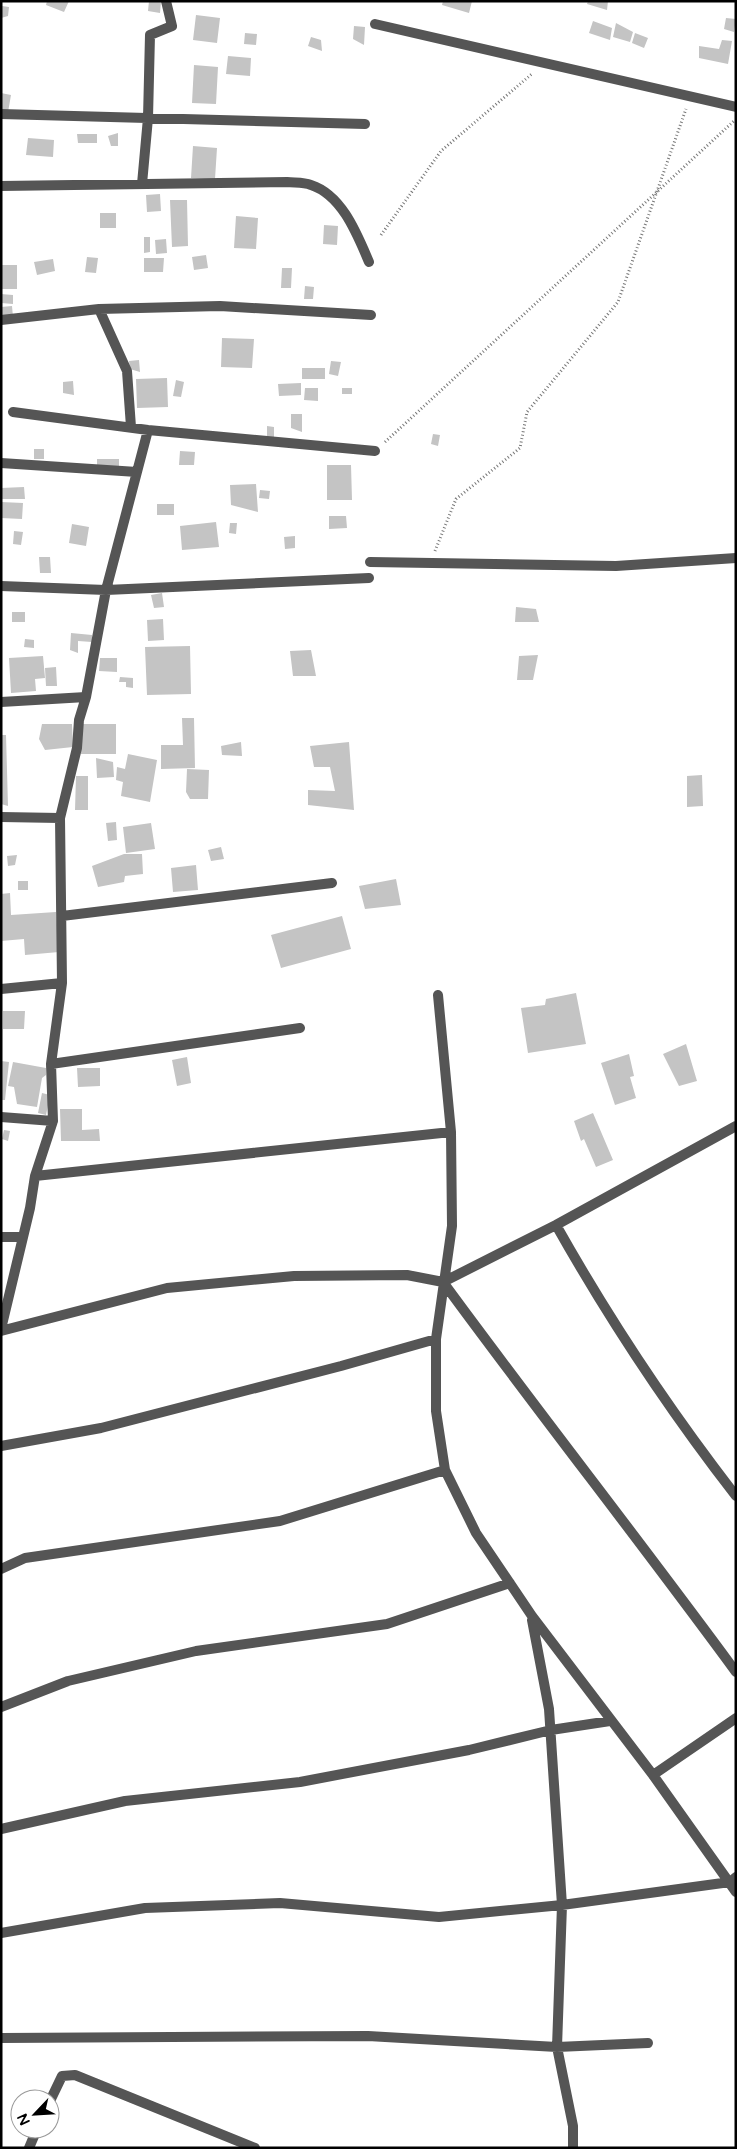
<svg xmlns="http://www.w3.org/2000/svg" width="737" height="2149" font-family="'Varela Round',sans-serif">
<rect width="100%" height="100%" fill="#fff"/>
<path fill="#c4c4c4" d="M47 1H69L64 12 46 5Z
M149 1H161L160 13 148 11Z
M443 1H472L469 13 442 5Z
M588 1H608L607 10 587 4Z
M2 6 9 7 8 16 1 18Z
M196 15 220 18 217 43 193 40Z
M726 18 736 19 734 32 724 29Z
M593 21 612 28 610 40 589 33Z
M616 23 633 32 630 42 613 37Z
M354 26 365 27 364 45 353 39Z
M245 33 257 34 256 45 244 44Z
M635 33 648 38 644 48 632 43Z
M311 37 321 40 322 51 308 46Z
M722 40 732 41 728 64 699 58V46L719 49Z
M228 56 251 58 250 76 226 74Z
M194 65 218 67 216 104 192 103Z
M1 93 11 95 7 118 1 117Z
M118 133V146H111L108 136Z
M77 134H97V143H78Z
M28 138 54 140 53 157 26 155Z
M193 146 217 148 215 179 191 178Z
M160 194 161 211 147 212 146 195Z
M170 200H187L188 246 172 247Z
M100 213H116V228H100Z
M236 216 258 218 256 249 234 248Z
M324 225 338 226 337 245 323 244Z
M144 237H150V252L144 253Z
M166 239 167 253 156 254 155 240Z
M206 255 208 268 194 270 192 257Z
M87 257 98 258 96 273 85 272Z
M144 258H164L163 272H144Z
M53 259 55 271 37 275 34 262Z
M1 265H17V289H1Z
M282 268H292L291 288H281Z
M305 286 314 287 313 299H304Z
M1 294 13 295V304L1 303Z
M12 306 13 317 1 318V307Z
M222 338 254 339 252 368 221 367Z
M139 360 140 372 130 369 129 361Z
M331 361 341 362 338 376 329 374Z
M302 368H325V379H302Z
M167 378 168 407 137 408 136 379Z
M176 380 184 382 181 397 173 396Z
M73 381 74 395 63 393V382Z
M301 383V395L279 396 278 384Z
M305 388H318V401L304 400Z
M342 388H352V394H342Z
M291 414H302V432L291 428Z
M267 426 274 427V438H267Z
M433 434 440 435 438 446 431 444Z
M34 449H44V459H34Z
M180 451 195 452 194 465H179Z
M97 459H119V469H97Z
M327 465H351L352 500H327Z
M256 484 258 512 231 505 230 485Z
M24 487 25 499H1V488Z
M260 490 270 491 269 499 259 498Z
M1 502 23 503 22 519 1 518Z
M157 504H174V515H157Z
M329 516H346L347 528 329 529Z
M216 522 219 547 182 550 180 526Z
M230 523H237L236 534 229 533Z
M72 524 89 527 86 546 69 543Z
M14 531 23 532 21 545 13 544Z
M295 536V548L285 549 284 537Z
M39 557H50L51 573H40Z
M162 593 164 607 154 608 151 595Z
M516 607 536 609 539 622H515Z
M12 612H25V622H12Z
M163 619 164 640 148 641 147 620Z
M71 633 92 635V642L78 641V653L70 650Z
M25 639 34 640V648L24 647Z
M190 646 191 694 147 695 145 647Z
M311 650 316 676H293L290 651Z
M538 655 533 680H517L519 656Z
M43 656 45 678 35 679 36 691 11 693 9 658Z
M100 658H117V672L99 671Z
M56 667 57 686H46L45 668Z
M120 677 133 678V688L126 687V682H119Z
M182 718H194L195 768 161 769V745H183Z
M42 724H72L73 747 45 750 39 739Z
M81 724H116V754H81Z
M1 735H6L8 806 1 804Z
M241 742 242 756 222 755 221 746Z
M349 742 354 810 308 805V790L335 791 330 767H314L310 746Z
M128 754 157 760 150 802 121 796 123 782 116 780 117 767 125 769Z
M96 758 113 762 114 777 97 778Z
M187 769 209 770 208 799H190L186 792Z
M702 775 703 806 687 807V776Z
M76 776H88V810H75Z
M116 822 117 840 108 841 106 823Z
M151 823 155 849 126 853 123 827Z
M221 847 224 859 211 861 208 850Z
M124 854H142L143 874 125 876 124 882 98 887 92 866Z
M17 855 15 865 8 866 7 856Z
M196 865 198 890 173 892 171 868Z
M396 879 401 905 365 909 359 886Z
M18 881H28V890H18Z
M10 893 11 915 56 912 59 952 25 955 24 939 1 941V894Z
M342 916 351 949 281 968 271 935Z
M576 993 586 1044 528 1053 521 1008 545 1005 546 999Z
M3 1011H25L24 1029H3Z
M686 1044 697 1081 679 1086 663 1054Z
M629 1054 634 1076 630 1077 636 1098 615 1105 601 1063Z
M187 1057 191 1083 177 1086 172 1060Z
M1 1061 9 1062 5 1100H1Z
M13 1062 46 1068V1075L42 1078 37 1107 17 1104 14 1087 8 1086Z
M77 1068H100V1086L78 1087Z
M42 1093 50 1095 46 1115 38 1113Z
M60 1109H82V1130L99 1129 100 1141H61Z
M593 1113 613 1160 596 1167 584 1139 581 1141 574 1121Z
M4 1130 10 1131 8 1141 2 1139Z"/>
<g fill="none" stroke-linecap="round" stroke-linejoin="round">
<path stroke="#777" stroke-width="3" stroke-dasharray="1 2.5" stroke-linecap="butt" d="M381 235 441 151 533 73
M385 442 735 120
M435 551 456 499 520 448 527 412 618 302 686 109"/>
<path stroke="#555" stroke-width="10" d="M375 24 736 107
M1 114 365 124
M142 184 148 118 150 35 172 26 166 1
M1 186 287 182C295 183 303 182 311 185 342 195 357 234 369 262
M99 309 127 371 131 427
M1 320 99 309 220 306 371 315
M13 412 148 430 375 451
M1 463 137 472
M370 562 616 566 736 558
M1 586 106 590 369 578
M1 702 86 697
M1 817 60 818
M62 916 332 883
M1 989 62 983
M438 995 451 1132 452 1226 436 1339V1411L445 1470 476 1533 532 1616 653 1775 736 1892
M51 1064 300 1028
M1 1117 53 1121
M35 1176 451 1132
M556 1225C609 1319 670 1411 736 1496
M1 1237H23
M443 1282C539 1413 640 1541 736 1672
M1 1329 30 1208 35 1176 53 1121 51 1064 62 983 60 818 77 748 79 720 86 697 106 590 148 430
M1 1331 167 1288 294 1276 407 1275 443 1282 556 1225 736 1126
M1 1446 101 1428 341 1366 436 1339
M1 1569 25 1558 280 1521 445 1470
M532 1620 549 1709 562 1905 557 2047 573 2126V2148
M1 1707 68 1681 196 1651 387 1624 510 1583
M653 1775 736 1718
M1 1829 125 1801 300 1782 469 1750 551 1730 610 1721
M1 1933 145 1908 280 1903 439 1917 562 1905 730 1882 736 1877
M1 2038 368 2036 557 2047 648 2043
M50 2101 62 2076 75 2075 255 2148
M29 2148 37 2129"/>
</g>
<rect width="737" height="2149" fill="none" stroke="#000000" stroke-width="5"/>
<g transform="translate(35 2114) rotate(245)"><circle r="24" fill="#ffffff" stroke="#999999"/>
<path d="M0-4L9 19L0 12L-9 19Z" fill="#000000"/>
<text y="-8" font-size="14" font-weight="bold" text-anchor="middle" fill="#000000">N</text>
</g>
</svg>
